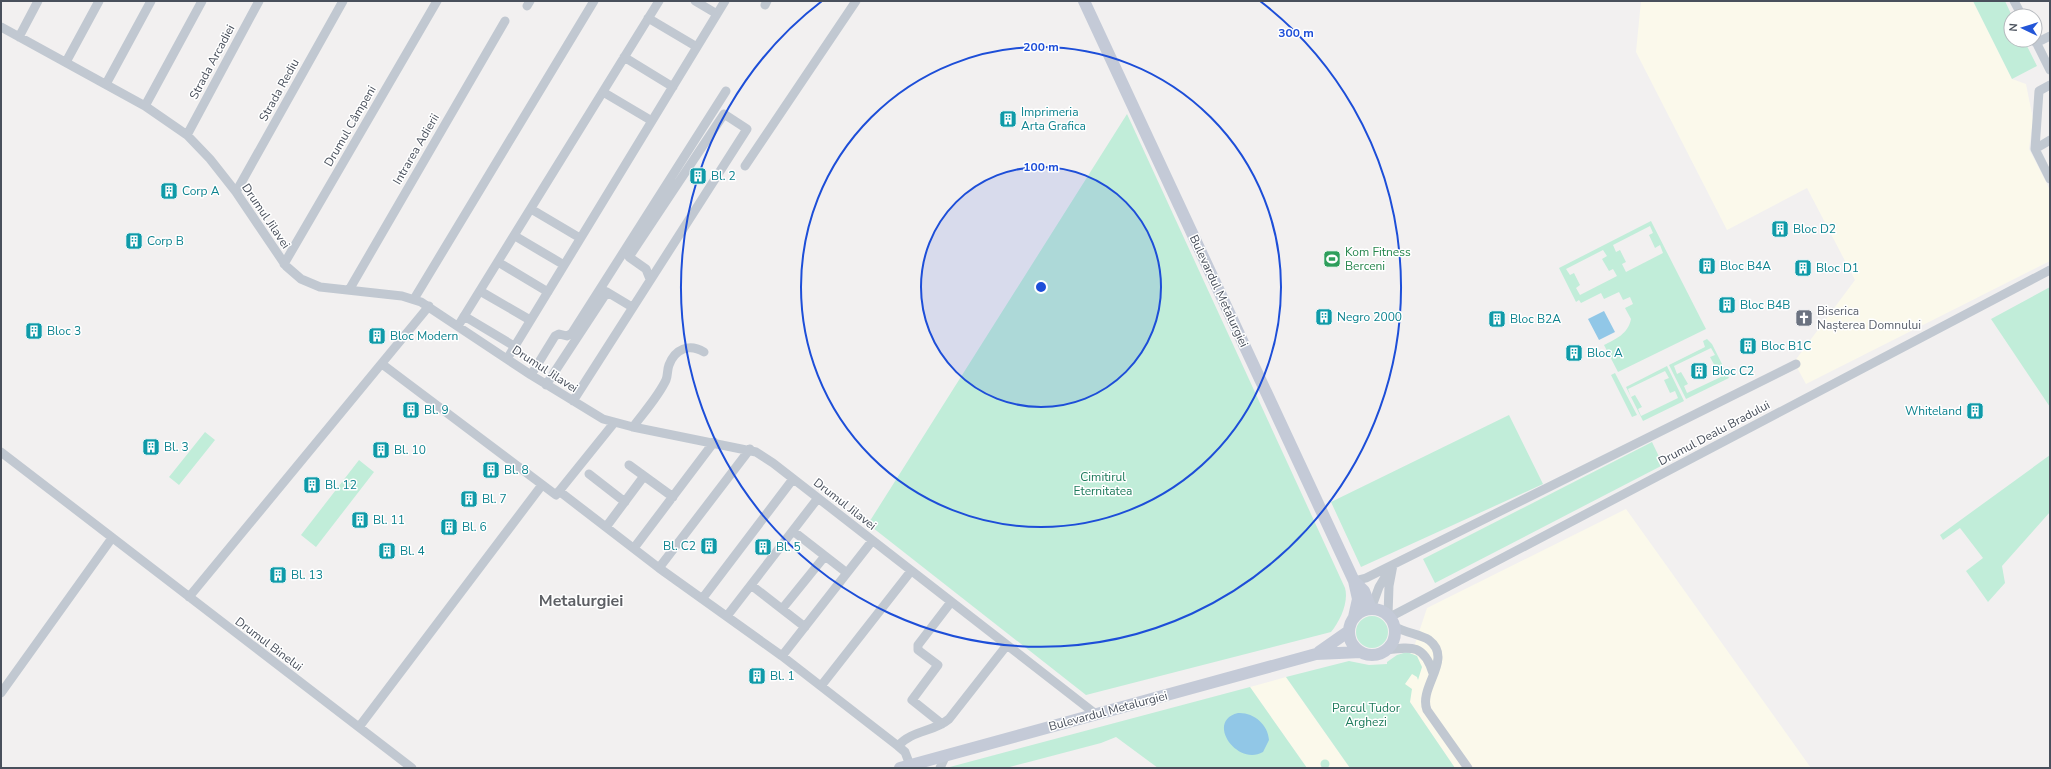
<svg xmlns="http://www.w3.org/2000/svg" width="2051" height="769" font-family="'Nunito Sans',sans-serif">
<rect width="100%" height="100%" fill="#f2f0f0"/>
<path fill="#fbf9eb" d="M1641 1H1973L2012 79 2026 84 2033 119 2029 149 2050 190V261L1806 384 1794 362 1855 280 1807 188 1727 230 1636 52Z
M1626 509 1811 768H1455L1397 683 1396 677 1413 650 1427 608Z
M1286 677 1290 683 1350 768H1307L1250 687Z"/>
<path fill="#c1edd9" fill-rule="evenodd" d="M1973 1H2005L2012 16 2011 40H2024L2037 66 2012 79Z
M1127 114 1345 588C1349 602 1340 621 1331 632L1086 695 868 524Z
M1651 221 1706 329 1618 372 1604 345C1616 339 1628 334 1631 319L1625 308 1633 304 1630 297 1623 300 1619 292 1604 299 1601 293 1581 303 1579 300 1576 302 1559 268ZM1650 226 1653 233 1649 235 1655 248 1660 245 1663 253 1626 272 1622 264 1626 262 1620 250 1616 252 1613 245ZM1603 250 1607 256 1602 259 1609 271 1613 269 1617 276 1580 295 1576 288 1580 285 1574 273 1570 275 1566 269Z
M2050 287V407L1991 319Z
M1707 339 1712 344 1729 378 1686 399 1669 365 1705 347 1703 341ZM1711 348 1715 355 1710 357 1717 370 1721 367 1725 375 1687 393 1684 386 1688 384 1681 372 1677 374 1674 366Z
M1667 366 1684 401 1643 421 1626 387ZM1665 371 1669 378 1664 380 1670 393 1675 391 1678 398 1641 416 1638 409 1642 407 1635 395 1631 397 1628 389Z
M1615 373 1637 415 1632 417 1611 375Z
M1509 415 1543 484 1361 567 1331 502Z
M205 432 215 440 179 485 169 477Z
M1652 442 1663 465 1435 583 1423 559Z
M2050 455V512L2002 566 2005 583 1988 602 1966 571 1983 558 1960 528 1943 540 1940 535Z
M359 460 374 472 316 547 301 535Z
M1356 632a16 16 0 1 1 32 0a16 16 0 1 1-32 0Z
M1407 652 1417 656 1422 667 1418 680 1417 677 1412 674 1405 684 1412 689 1410 702 1455 768H1350L1286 677 1349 661 1369 665 1387 664V662L1397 655Z
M1250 687 1307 768H1158L1116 737 1101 743 1006 768H946Z
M1320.5 764a4.5 4.5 0 1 1 9 0a4.5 4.5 0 1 1-9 0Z"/>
<path fill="#91c7e7" d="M1604 311 1615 332 1599 340 1588 319Z
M1238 713C1253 712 1268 724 1269 740L1263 752C1237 767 1205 721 1238 713Z"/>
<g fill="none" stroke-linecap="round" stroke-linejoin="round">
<path stroke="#c1c8d1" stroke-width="9" d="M695 1 717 14
M2014 1 2022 16
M765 5 767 1
M527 6 530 1
M648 18 697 47
M1 27 145 106 187 135 210 159 236 192 286 266 301 279 320 287 402 296 421 302 531 375 603 419 633 427 756 452 773 463 1097 715
M19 37 38 1
M2035 40 2050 70
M2036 43 2050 36
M624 57 673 87
M66 62 99 1
M106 84 151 1
M2050 85 2039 91 2035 149 2050 179
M603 92 652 121
M145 106 202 1
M187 135 259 1
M2035 149 2050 140
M745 166 856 1
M236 192 343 1
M531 209 580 238
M515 236 564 265
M498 262 548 292
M284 264 437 1
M349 290 505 21
M480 291 530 320
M414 299 594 1
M464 316 514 346
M458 326 659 1
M507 359 725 1
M382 364 556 495 614 423
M531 375 555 336 559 334 567 336 572 333 726 91
M546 385 607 292 632 307
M573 401 747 129 724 114 629 257 646 269 650 279
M633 427C644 412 658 397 666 380 668 375 667 370 669 365 675 349 689 343 704 352
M1 452 412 768
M629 465 673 497
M589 474 625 502
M559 491 659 568 750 449
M606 527 644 476
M793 531 847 573
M634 548 714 442
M659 568 782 656 898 746 905 752 910 765
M1354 581 1366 578 1796 364
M751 585 805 627
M189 597 429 306
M702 599 793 479
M782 609 825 556
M1371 609 1379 587 1391 567
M1388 615 1389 586 1393 565
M727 616 818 498
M1390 617 2050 270
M1394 626C1405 633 1420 634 1429 640 1454 659 1418 687 1427 710L1468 768
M1386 650C1413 646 1424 645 1433 673
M782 656 872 541
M821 686 911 571
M1 693 112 538
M942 724 912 700 938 665 918 650V645L951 602
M359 727 542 485
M898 746C912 730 934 732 949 719L1007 645
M940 768 946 755"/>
<path stroke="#c4cad7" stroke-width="12" d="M1084 1 1354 581 1358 599 1354 617
M1356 583 1364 591 1371 609
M1349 632a23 23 0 1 1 46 0a23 23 0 1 1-46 0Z
M1319 652 1349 631
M900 768 1316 654 1361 652"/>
</g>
<circle cx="1041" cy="287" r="120" fill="#1d4ed8" fill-opacity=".12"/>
<g fill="none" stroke="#1d4ed8" stroke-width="2">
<circle cx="1041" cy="287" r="120"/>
<circle cx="1041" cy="287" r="240"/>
<path d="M1260 1A360 360 0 1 1 822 1"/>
</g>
<defs>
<symbol id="building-square" viewBox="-11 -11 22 22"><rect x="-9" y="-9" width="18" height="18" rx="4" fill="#0f9aa8" stroke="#fff"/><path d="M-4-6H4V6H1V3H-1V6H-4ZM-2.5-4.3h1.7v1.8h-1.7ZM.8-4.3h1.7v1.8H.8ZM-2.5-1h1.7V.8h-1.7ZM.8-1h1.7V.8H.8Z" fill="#fff"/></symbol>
<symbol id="stadium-square" viewBox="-11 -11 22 22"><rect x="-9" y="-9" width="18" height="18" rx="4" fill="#2e9e5b" stroke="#fff"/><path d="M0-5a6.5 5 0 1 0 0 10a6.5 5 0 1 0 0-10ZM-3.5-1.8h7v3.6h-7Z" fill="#fff"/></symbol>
<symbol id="church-square" viewBox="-11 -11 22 22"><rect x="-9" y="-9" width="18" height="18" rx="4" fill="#6b7280" stroke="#fff"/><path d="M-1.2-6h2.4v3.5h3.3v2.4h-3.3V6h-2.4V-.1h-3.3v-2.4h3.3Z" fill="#fff"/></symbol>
</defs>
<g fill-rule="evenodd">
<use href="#building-square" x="998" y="109" width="20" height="20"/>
<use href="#building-square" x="688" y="166" width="20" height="20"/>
<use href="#building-square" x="159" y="181" width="20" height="20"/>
<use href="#building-square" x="1770" y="219" width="20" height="20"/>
<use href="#building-square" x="124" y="231" width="20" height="20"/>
<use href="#stadium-square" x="1322" y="249" width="20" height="20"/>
<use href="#building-square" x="1697" y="256" width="20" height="20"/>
<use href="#building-square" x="1793" y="258" width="20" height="20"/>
<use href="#building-square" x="1717" y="295" width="20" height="20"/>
<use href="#building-square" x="1314" y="307" width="20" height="20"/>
<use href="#church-square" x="1794" y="308" width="20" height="20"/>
<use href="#building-square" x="1487" y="309" width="20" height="20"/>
<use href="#building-square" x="24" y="321" width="20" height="20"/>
<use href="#building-square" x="367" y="326" width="20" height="20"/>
<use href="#building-square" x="1738" y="336" width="20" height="20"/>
<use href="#building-square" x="1564" y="343" width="20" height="20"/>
<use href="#building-square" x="1689" y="361" width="20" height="20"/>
<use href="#building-square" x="401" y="400" width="20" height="20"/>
<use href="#building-square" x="1965" y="401" width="20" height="20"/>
<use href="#building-square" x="141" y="437" width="20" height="20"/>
<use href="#building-square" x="371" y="440" width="20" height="20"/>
<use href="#building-square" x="481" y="460" width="20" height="20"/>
<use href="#building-square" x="302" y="475" width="20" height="20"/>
<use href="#building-square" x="459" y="489" width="20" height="20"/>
<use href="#building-square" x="350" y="510" width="20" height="20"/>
<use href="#building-square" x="439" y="517" width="20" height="20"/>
<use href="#building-square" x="699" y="536" width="20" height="20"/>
<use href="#building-square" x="753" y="537" width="20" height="20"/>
<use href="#building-square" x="377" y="541" width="20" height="20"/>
<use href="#building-square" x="268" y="565" width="20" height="20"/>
<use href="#building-square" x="747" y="666" width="20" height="20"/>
</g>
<g text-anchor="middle" stroke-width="3" stroke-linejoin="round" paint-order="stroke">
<g font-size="12" fill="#49505c" stroke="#fff">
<text transform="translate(212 62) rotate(-62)" y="4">Strada Arcadiei</text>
<text transform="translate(279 90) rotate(-61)" y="4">Strada Rediu</text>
<text transform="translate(350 126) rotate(-60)" y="4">Drumul Câmpeni</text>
<text transform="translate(416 149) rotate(-60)" y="4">Intrarea Adierii</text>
<text transform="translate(266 216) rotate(56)" y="4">Drumul Jilavei</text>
<text transform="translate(1219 291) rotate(65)" y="4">Bulevardul Metalurgiei</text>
<text transform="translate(545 369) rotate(33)" y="4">Drumul Jilavei</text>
<text transform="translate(1714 433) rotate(-28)" y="4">Drumul Dealu Bradului</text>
<text transform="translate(845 504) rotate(38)" y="4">Drumul Jilavei</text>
<text transform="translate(269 644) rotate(37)" y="4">Drumul Binelui</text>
<text transform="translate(1108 711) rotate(-15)" y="4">Bulevardul Metalurgiei</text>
</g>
<g font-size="12" fill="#0d838f" stroke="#fff" text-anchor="start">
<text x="1021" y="116">Imprimeria<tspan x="1021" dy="14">Arta Grafica</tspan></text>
<text x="711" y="180">Bl. 2</text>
<text x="182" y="195">Corp A</text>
<text x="1793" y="233">Bloc D2</text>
<text x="147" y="245">Corp B</text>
<text x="1720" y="270">Bloc B4A</text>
<text x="1816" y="272">Bloc D1</text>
<text x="1740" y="309">Bloc B4B</text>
<text x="1337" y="321">Negro 2000</text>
<text x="1510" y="323">Bloc B2A</text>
<text x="47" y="335">Bloc 3</text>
<text x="390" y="340">Bloc Modern</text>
<text x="1761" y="350">Bloc B1C</text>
<text x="1587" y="357">Bloc A</text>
<text x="1712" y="375">Bloc C2</text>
<text x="424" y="414">Bl. 9</text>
<text x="1962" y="415" text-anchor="end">Whiteland</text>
<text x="164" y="451">Bl. 3</text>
<text x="394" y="454">Bl. 10</text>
<text x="504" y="474">Bl. 8</text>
<text x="325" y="489">Bl. 12</text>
<text x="482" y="503">Bl. 7</text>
<text x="373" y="524">Bl. 11</text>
<text x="462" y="531">Bl. 6</text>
<text x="696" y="550" text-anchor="end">Bl. C2</text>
<text x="776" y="551">Bl. 5</text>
<text x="400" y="555">Bl. 4</text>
<text x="291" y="579">Bl. 13</text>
<text x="770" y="680">Bl. 1</text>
</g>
<g font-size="12" fill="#27864d" stroke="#fff" text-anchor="start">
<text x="1345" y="256">Kom Fitness<tspan x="1345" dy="14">Berceni</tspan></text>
</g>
<g font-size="12" fill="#5b616d" stroke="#fff" text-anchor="start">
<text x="1817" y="315">Biserica<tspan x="1817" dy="14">Nașterea Domnului</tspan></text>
</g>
<g font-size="12" fill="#1d7a5b" stroke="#fff">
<text x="1103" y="481">Cimitirul<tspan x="1103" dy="14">Eternitatea</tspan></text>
<text x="1366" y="712">Parcul Tudor<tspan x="1366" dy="14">Arghezi</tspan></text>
</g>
<g font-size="16" font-weight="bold" fill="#5d5f64" stroke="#fff">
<text x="581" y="606">Metalurgiei</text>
</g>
</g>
<circle cx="1041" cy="287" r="6" fill="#1d4ed8" stroke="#fff" stroke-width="2"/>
<g font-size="12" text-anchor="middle" font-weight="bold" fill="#1d4ed8" stroke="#fff" stroke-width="3" stroke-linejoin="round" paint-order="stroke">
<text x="1296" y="37">300 m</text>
<text x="1041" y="51">200 m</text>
<text x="1041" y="171">100 m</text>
</g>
<rect width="2051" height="769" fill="none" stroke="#49505c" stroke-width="4"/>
<g transform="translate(2023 28) rotate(274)"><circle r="19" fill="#ffffff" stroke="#b6b9be"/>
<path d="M0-3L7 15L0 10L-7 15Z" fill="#2456d8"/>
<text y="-6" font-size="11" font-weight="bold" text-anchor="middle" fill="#49505c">N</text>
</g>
</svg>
